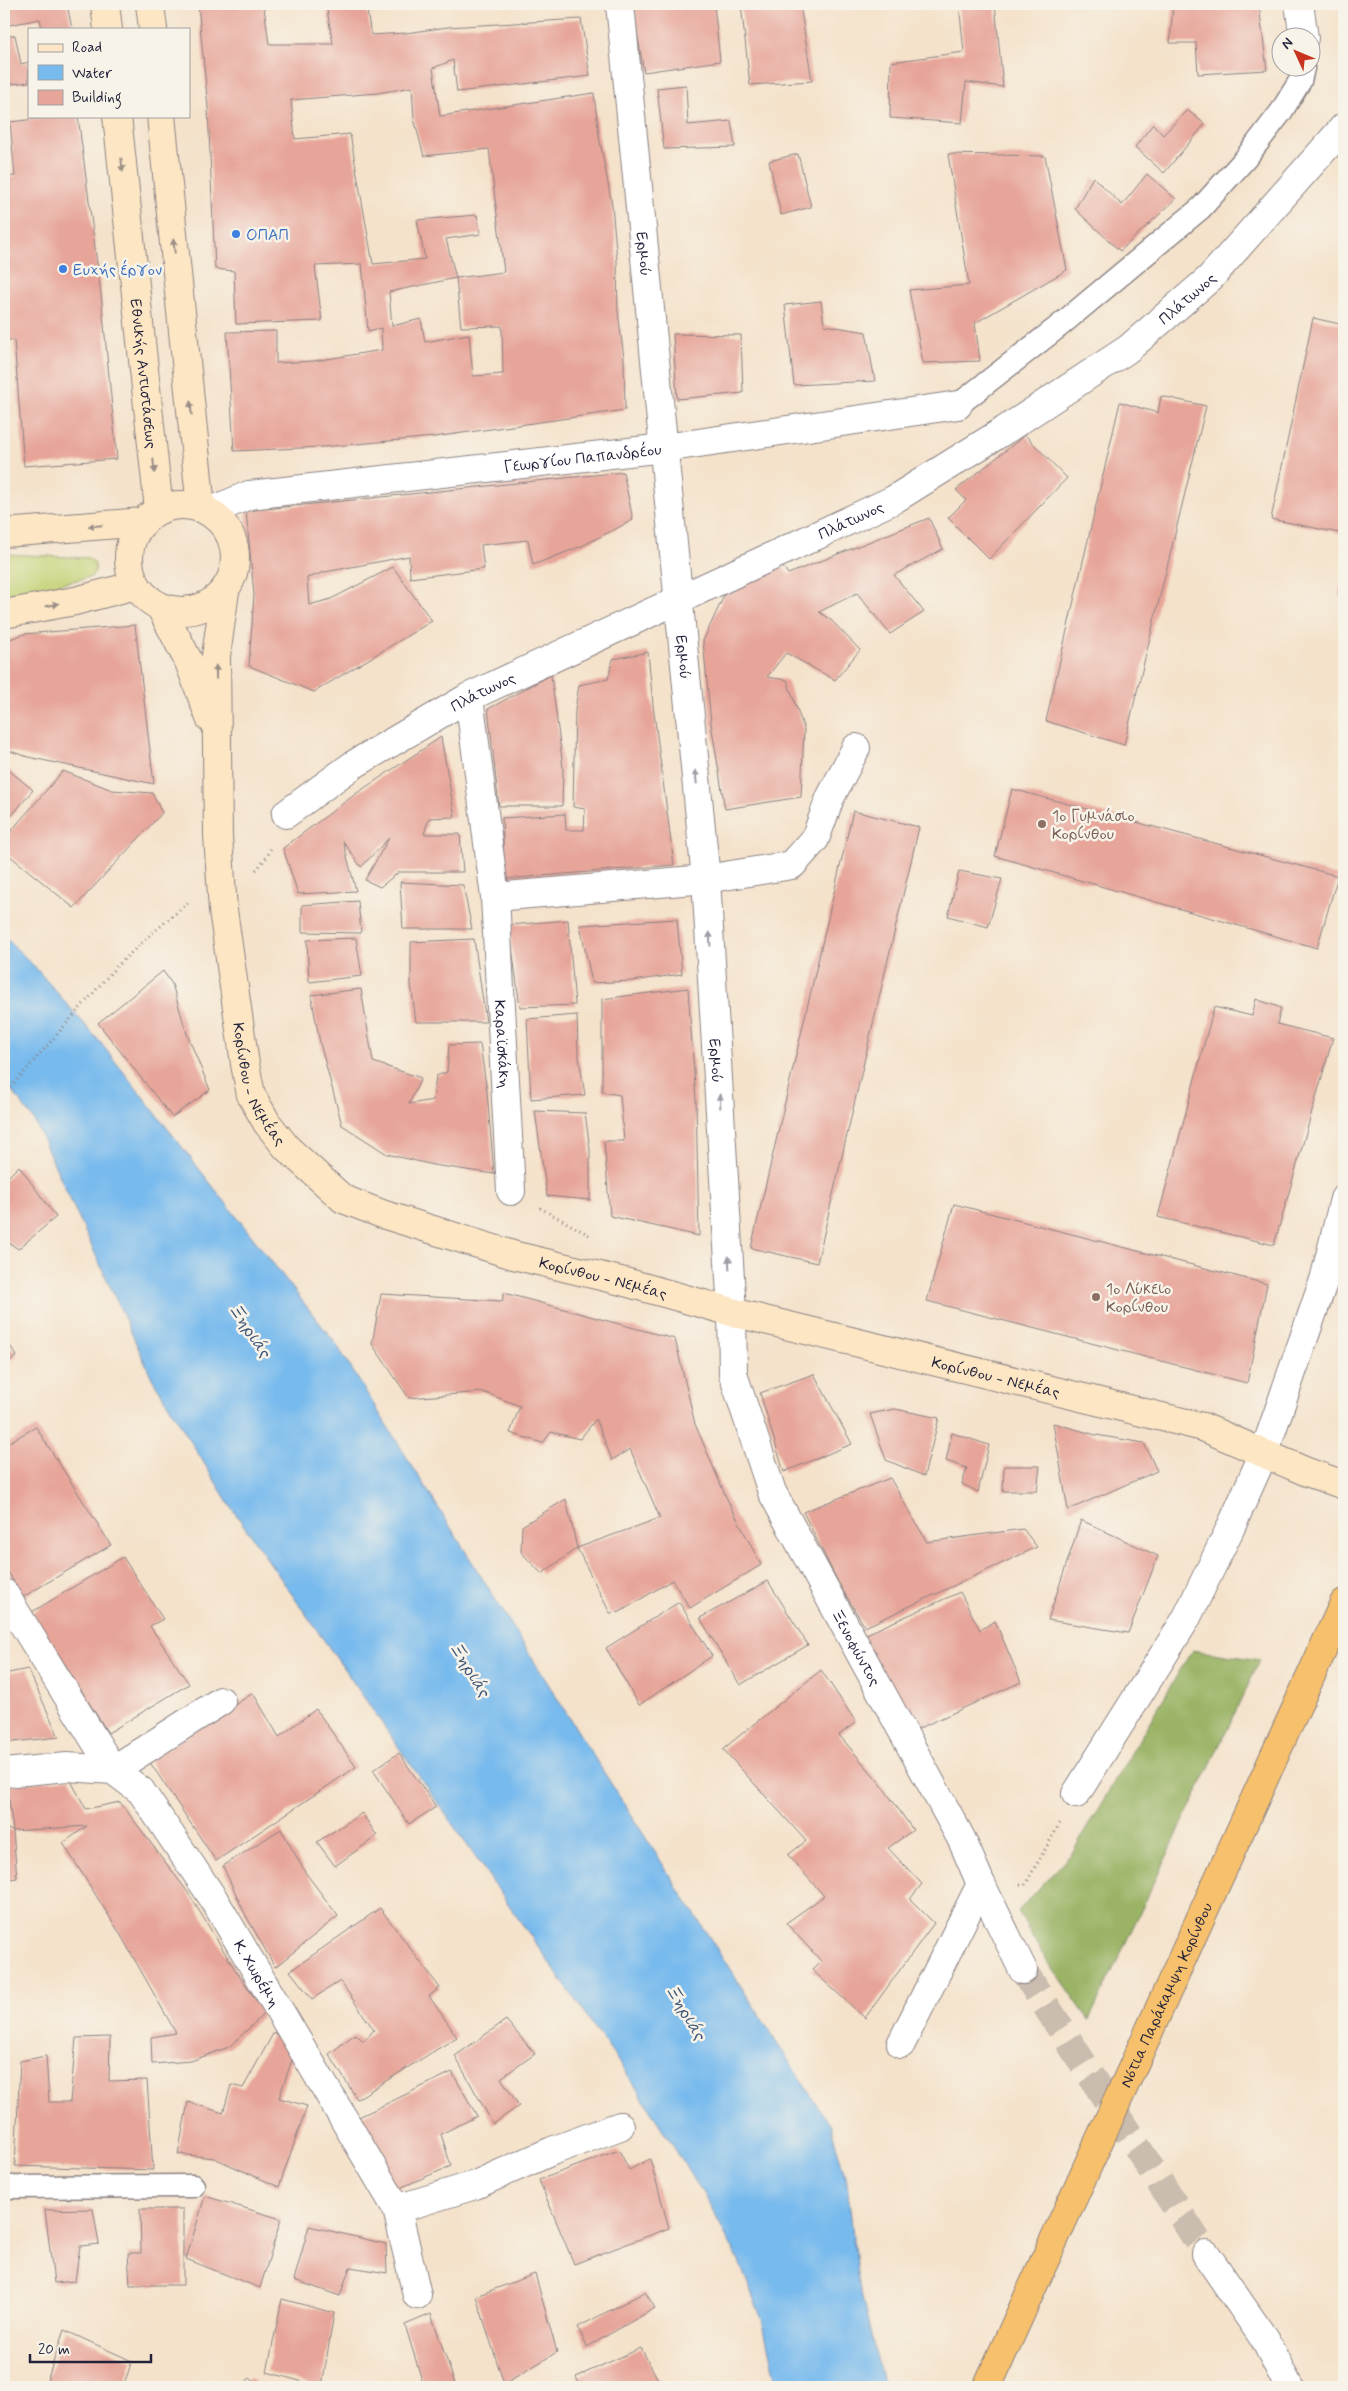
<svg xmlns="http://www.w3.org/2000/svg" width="1348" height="2391" font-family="Mynerve,sans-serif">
<rect width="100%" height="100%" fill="#f7f3e8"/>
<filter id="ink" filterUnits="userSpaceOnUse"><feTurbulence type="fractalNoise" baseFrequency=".02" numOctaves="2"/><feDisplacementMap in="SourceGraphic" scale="10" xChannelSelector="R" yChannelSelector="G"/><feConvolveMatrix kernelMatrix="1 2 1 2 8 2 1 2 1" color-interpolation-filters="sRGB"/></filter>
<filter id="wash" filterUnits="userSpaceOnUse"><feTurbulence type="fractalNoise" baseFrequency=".0096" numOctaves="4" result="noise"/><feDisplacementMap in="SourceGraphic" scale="20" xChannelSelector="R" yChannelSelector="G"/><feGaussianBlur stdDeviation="1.12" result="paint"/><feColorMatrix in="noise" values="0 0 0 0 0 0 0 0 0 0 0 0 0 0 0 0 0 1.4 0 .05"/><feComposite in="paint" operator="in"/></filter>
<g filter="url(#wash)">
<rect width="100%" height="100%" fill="#f4e2cb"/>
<path fill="#c3d173" stroke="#727a57" d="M4 554 89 558 95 564V571L91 577 4 596Z"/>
<path fill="#9ab365" stroke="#5e6a50" d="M1192 1650 1260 1660 1089 2020 1041 1952 1018 1911 1072 1853Z"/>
<path fill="#77baed" stroke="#4c6e94" d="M4 936 32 964 100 1042 336 1344 585 1743 831 2127 847 2183 858 2282 884 2387H777L762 2319 738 2259 709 2203 634 2084 231 1507 152 1378 34 1120 4 1080Z"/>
<g id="blocks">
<path fill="#e7a499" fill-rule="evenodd" d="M4 4H67L72 29H42L40 19 4 26Z
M198 4H285L286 7H264L269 44H333L326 4H366L371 35 406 33 448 27 581 19 590 76 457 92 453 60 433 68 440 116 594 93 599 136 612 205 617 260 618 312 624 358 625 410 434 437 323 447 234 451 227 332 276 331V363L314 361 382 350 381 328 368 331 362 264 315 266 322 321 236 324 234 271 215 269 208 108ZM412 87 414 119 424 156 489 149 504 272 456 278 461 327 502 326 503 374 473 376 469 334 425 342 421 319 392 326 389 292 456 278 446 239 481 234 477 215 417 220 425 259 373 264 350 134 295 139 291 100 378 93Z
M635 4H714L720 61 644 72 635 21Z
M741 4H800L812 81 750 85Z
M959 4H995L1003 87 966 82 962 123 890 118 891 62 964 52Z
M1173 4H1199V6L1259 5 1267 70 1198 74 1196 43H1170Z
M15 35 21 64 29 62V82L4 85V37Z
M686 85 688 125 731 121 735 147 664 149 657 88Z
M1187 110 1205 124 1164 173 1135 147 1153 124 1163 135Z
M60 116H78L101 294 117 459 24 466 14 340H4V177L15 176 10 122Z
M798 154 811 207 781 215 769 161Z
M948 154 1045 156 1067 270 975 323 980 361 923 363 909 290 969 285Z
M1147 174 1176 199 1120 251 1075 209 1093 177 1122 205Z
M821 301 824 325 866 332 875 381 794 385 785 305Z
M1313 318 1344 325V534L1271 519Z
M673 334 741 335 743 393 677 399Z
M1161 396 1206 406 1124 745 1046 721 1120 402 1158 413Z
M1025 435 1067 478 989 559 948 518 966 500 956 490Z
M623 472 633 520 582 546 533 565 528 540 481 545 484 569 410 578 409 556 325 572 307 578 309 605 331 599 393 567 432 621 314 692 249 666 254 594 246 511Z
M929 518 943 549 894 575 924 612 890 634 857 593 819 612 831 620 860 650 835 680 786 653 767 677 787 680 804 729 801 797 725 809 711 723 703 641 728 587 780 563 788 574Z
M1343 572 1344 573V597L1339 595Z
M135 625 154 784 28 757 4 749V641L24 634Z
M648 652 653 705 674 865 505 879 502 818 565 814 566 830H584L585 809 573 807 575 710 579 685 608 679 613 659Z
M551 675 563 767 562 806H499L488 709Z
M441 737 455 817 429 818 424 834H460L463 872H399L380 887 365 880 389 838 361 867 343 841 356 891 298 894 283 848 357 793Z
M5 767 33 790 4 825V768Z
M63 771 112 790 152 793 162 813 74 908 4 851V839Z
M1012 789 1338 876 1317 948 995 856Z
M853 811 919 827 817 1263 751 1248Z
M959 871 1002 879 988 927 948 916Z
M400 882 463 885 472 929H403Z
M358 901 361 933 302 932V905Z
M677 919 682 974 632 981 592 983 580 925Z
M568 920 575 1005 520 1007 509 925Z
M356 938 362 976 309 982 307 940Z
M474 939 486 1022H416L411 984V942Z
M163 971 172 984 187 1034 210 1090 172 1117 98 1023Z
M688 988 696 1100 699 1236 610 1216 604 1141H624L620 1095 602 1092V999Z
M361 989 373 1062 421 1078 409 1104 433 1100 436 1076 447 1072 449 1045 480 1044 487 1092 494 1174 433 1165 387 1154 342 1125 320 1043 311 995Z
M1256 999 1281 1008 1277 1024 1333 1038 1274 1245 1158 1217 1214 1007 1252 1016Z
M577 1015 578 1051 585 1095 531 1099 527 1019Z
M535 1111 585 1113 590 1149V1200L547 1196Z
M19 1166 56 1217 18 1249 4 1239V1181Z
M954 1204 1267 1284 1247 1383 927 1301Z
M504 1293 675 1339 695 1424 726 1497 761 1565 690 1608 672 1580 620 1612 610 1613 577 1548 660 1518 630 1449 612 1460 596 1419 580 1439 551 1432 543 1443 510 1433 520 1406 483 1392 409 1398 372 1344 381 1294 502 1301Z
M4 1337 17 1356 4 1365Z
M814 1374 852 1444 784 1472 760 1393Z
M895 1409 939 1418 924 1476 886 1460 870 1414Z
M1053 1423 1096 1435 1144 1443 1157 1471 1068 1510Z
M36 1427 111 1545 23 1597 4 1565V1445Z
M952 1433 989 1445 978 1492 962 1484 967 1468 946 1461Z
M1004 1466H1040L1037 1491H1003Z
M890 1478 927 1542 1023 1529 1037 1547 865 1627 838 1582 803 1512Z
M566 1499 577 1548 542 1574 521 1552 522 1526Z
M1081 1520 1158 1556 1128 1633 1048 1620Z
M123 1557 163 1619 150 1626 189 1684 108 1733 32 1612Z
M768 1581 808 1645 740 1685 700 1618Z
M960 1592 980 1630 995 1621 1021 1682 913 1731 862 1636Z
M679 1602 712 1656 639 1705 606 1648Z
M28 1669 59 1737 4 1743V1674Z
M821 1670 856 1722 839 1735 880 1783 913 1830 888 1848 922 1884 910 1899 934 1923 865 2018 812 1970 821 1961 786 1923 824 1896 788 1855 806 1841 723 1749Z
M253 1693 279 1737 316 1709 356 1767 216 1861 149 1761Z
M399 1753 436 1807 409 1824 373 1770Z
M70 1779 86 1809 120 1802 187 1891 238 1974 265 2013 229 2047 191 2061 152 2064 151 2037 176 2033 119 1932 63 1843 87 1826 13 1831 7 1785Z
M362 1813 377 1836 335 1866 317 1842Z
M4 1828 13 1831 17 1878 4 1880Z
M281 1829 305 1872 338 1916 275 1967 245 1914 223 1866Z
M380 1908 440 1988 429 1996 457 2037 357 2099 329 2054 355 2034 364 2041 374 2030 340 1981 312 1999 290 1971Z
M506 2020 535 2054 501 2078 519 2106 493 2124 455 2056Z
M274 2032 294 2054 279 2098 307 2106 279 2187 214 2158 178 2154 188 2102 223 2113 231 2085 243 2088Z
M110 2037 109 2081 147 2080 153 2170 15 2166 20 2061 46 2056 49 2102H70L76 2038Z
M452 2072 477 2116 441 2134 451 2166 395 2190 359 2117Z
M619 2150 629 2170 650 2159 669 2228 574 2264 539 2180Z
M205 2196 281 2219 260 2288 186 2259Z
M93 2209 99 2244 80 2246 75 2281 54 2283 45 2210Z
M140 2209H183V2285H130L128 2253H141Z
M309 2226 386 2244 387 2273 350 2267 340 2296 294 2280Z
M535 2274 557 2352 504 2384 476 2296Z
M645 2292 655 2308 587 2347 578 2327Z
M282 2299 334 2313 322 2387 267 2372Z
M431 2314 456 2387H424L405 2325Z
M64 2330 132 2361 123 2387H45Z
M641 2348 662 2387H581L576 2377Z
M250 2378 260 2387H240Z"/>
</g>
</g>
<g filter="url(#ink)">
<use href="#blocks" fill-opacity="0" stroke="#8b8283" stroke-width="1"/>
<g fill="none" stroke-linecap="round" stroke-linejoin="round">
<path stroke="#cabcae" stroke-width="28" stroke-dasharray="28 14" stroke-linecap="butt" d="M1023 1970 1206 2254"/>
<defs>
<path id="lane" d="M958 405 1058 327 1201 208 1245 159 1281 112 1300 81 1303 68
M4 2187 193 2186"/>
<g id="street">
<path id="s1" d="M620 4 706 879 732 1312 733 1374 772 1492 962 1840 981 1884 1023 1970"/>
<path d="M1299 4 1304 38"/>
<path id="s2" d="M209 512 249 495 664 448 958 405"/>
<path id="s3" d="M469 697 495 897 511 1191"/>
<path id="s4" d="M286 814 353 765 469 697 893 500 1005 430 1128 349 1210 278 1344 127"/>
<path d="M495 897 706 879 792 865 815 839 830 798 856 748"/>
<path d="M4 1593 113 1770 221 1701"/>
<path id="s5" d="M4 1773 67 1767 113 1770 141 1791 213 1898 397 2209 417 2295"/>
<path d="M1076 1794 1186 1619 1230 1529 1264 1453 1324 1280 1344 1199"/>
<path d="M901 2044 981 1884"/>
<path d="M397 2209 475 2185 552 2151 620 2126"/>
<path d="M1206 2254 1265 2340 1289 2387"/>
</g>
<g id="secondary">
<path d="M105 4 108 29"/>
<path d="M150 4 153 29"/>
<path id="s6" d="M117 116 159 510"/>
<path d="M161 116 201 508"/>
<circle cx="182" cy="558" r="53"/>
<path d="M4 533 144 522"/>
<path id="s7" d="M225 591 216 656 218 836 223 910 245 1064 251 1095 267 1123 287 1148 343 1199 382 1214 513 1255 625 1282 732 1312 1203 1427 1307 1472 1344 1485"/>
<path d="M161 608 189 662 210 718"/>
<path d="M4 614 75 601 136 585"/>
</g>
<g id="highway">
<path id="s8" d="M987 2387 1344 1603"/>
</g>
</defs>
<use href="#lane" stroke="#8b8283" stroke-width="25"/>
<use href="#street" stroke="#8b8283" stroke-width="30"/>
<use href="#secondary" stroke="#8b8283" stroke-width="30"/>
<use href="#highway" stroke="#8b8283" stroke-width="30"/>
<path stroke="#8b8283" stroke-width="3" stroke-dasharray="1 4" stroke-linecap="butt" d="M256 870 267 857 272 846
M4 1095 116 967 150 935 188 903
M540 1208 589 1235
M1020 1885H1025L1060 1823"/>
<use href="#lane" stroke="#fff" stroke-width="22"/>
<use href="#street" stroke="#fff" stroke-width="28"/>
<use href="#secondary" stroke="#fce6c4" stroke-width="28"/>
<use href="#highway" stroke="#f7c06c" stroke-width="28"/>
</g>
<defs><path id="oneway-solid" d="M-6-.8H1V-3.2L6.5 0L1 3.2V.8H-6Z" transform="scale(1.25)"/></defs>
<g fill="#9a8e86">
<use href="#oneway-solid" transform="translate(122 165) rotate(84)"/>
<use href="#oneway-solid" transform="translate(174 246) rotate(-96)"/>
<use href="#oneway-solid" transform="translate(191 408) rotate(-96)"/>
<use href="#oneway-solid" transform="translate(154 466) rotate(84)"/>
<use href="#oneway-solid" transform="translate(95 526) rotate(175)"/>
<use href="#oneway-solid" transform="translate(52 605) rotate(-11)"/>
<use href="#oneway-solid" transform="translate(216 672) rotate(-91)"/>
</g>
<g fill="#9c9ca7">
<use href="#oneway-solid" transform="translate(696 777) rotate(-96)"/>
<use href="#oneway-solid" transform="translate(710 939) rotate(-93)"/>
<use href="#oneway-solid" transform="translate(720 1101) rotate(-93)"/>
<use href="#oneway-solid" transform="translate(729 1263) rotate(-93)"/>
</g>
</g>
<g fill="#3f7fe0" stroke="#f7f3e8" stroke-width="2">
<circle cx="236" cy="234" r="5"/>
<circle cx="63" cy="269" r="5"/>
</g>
<g fill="#8d6e63" stroke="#f7f3e8" stroke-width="2">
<circle cx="1042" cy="824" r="5"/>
<circle cx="1096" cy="1297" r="5"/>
</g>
<g text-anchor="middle" stroke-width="5" stroke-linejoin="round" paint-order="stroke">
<g font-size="16" fill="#366cbe" stroke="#f7f3e8" text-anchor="start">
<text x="246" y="240">ΟΠΑΠ</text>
<text x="73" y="275">Ευχής έργον</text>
</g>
<g font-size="16" fill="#22223b" stroke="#f7f3e8">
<text dy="6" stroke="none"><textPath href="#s1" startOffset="251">Ερμού</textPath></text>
<text dy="6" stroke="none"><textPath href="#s4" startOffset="1042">Πλάτωνος</textPath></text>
<text dy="6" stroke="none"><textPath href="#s6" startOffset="259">Εθνικής Αντιστάσεως</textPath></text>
<text dy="6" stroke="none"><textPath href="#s2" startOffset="379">Γεωργίου Παπανδρέου</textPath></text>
<text dy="6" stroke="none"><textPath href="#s4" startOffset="638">Πλάτωνος</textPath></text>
<text dy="6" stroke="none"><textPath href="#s1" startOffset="656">Ερμού</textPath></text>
<text dy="6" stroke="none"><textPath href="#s4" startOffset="232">Πλάτωνος</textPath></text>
<text dy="6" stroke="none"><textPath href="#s3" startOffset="349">Καραϊσκάκη</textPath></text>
<text dy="6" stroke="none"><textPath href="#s1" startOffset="1061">Ερμού</textPath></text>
<text dy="6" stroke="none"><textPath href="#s7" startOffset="499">Κορίνθου - Νεμέας</textPath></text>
<text dy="6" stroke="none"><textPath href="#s7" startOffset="919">Κορίνθου - Νεμέας</textPath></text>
<text dy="6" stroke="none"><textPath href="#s7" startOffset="1324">Κορίνθου - Νεμέας</textPath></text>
<text dy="6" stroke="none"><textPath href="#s1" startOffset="1676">Ξενοφώντος</textPath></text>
<text dy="6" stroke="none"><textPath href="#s5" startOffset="361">Κ. Χωρέμη</textPath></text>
<text dy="6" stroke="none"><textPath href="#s8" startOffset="431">Νότια Παράκαμψη Κορίνθου</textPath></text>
</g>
<g font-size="16" fill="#785e54" stroke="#f7f3e8" text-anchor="start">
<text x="1052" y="821">1ο Γυμνάσιο<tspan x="1052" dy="18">Κορίνθου</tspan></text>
<text x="1106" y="1294">1ο Λύκειο<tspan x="1106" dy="18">Κορίνθου</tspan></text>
</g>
<g font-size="18" font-style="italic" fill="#405779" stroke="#f7f3e8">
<text transform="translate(250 1330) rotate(56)" y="6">Ξηριάς</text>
<text transform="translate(470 1669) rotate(58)" y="6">Ξηριάς</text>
<text transform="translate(686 2012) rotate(59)" y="6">Ξηριάς</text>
</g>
</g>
<rect width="1348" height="2391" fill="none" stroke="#f7f3e8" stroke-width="20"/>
<rect x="28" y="28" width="162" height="90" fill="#f7f3e8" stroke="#a29fa3"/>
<rect x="38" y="44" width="25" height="8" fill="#fce6c4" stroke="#a29fa3"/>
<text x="72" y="52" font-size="15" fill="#22223b">Road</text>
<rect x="38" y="65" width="25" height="15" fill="#77baed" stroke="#a29fa3"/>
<text x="72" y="78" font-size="15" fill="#22223b">Water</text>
<rect x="38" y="90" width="25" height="15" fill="#e7a499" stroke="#a29fa3"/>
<text x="72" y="102" font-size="15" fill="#22223b">Building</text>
<g transform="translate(1296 52) rotate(314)"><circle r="24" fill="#f7f3e8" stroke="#a29fa3"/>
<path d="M0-4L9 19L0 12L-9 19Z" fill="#c8321e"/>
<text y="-8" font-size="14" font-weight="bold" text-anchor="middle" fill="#22223b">N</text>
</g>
<path d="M30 2354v8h121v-8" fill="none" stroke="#22223b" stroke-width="2.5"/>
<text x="38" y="2354" font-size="15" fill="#22223b" stroke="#f7f3e8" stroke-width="4" paint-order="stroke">20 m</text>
</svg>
